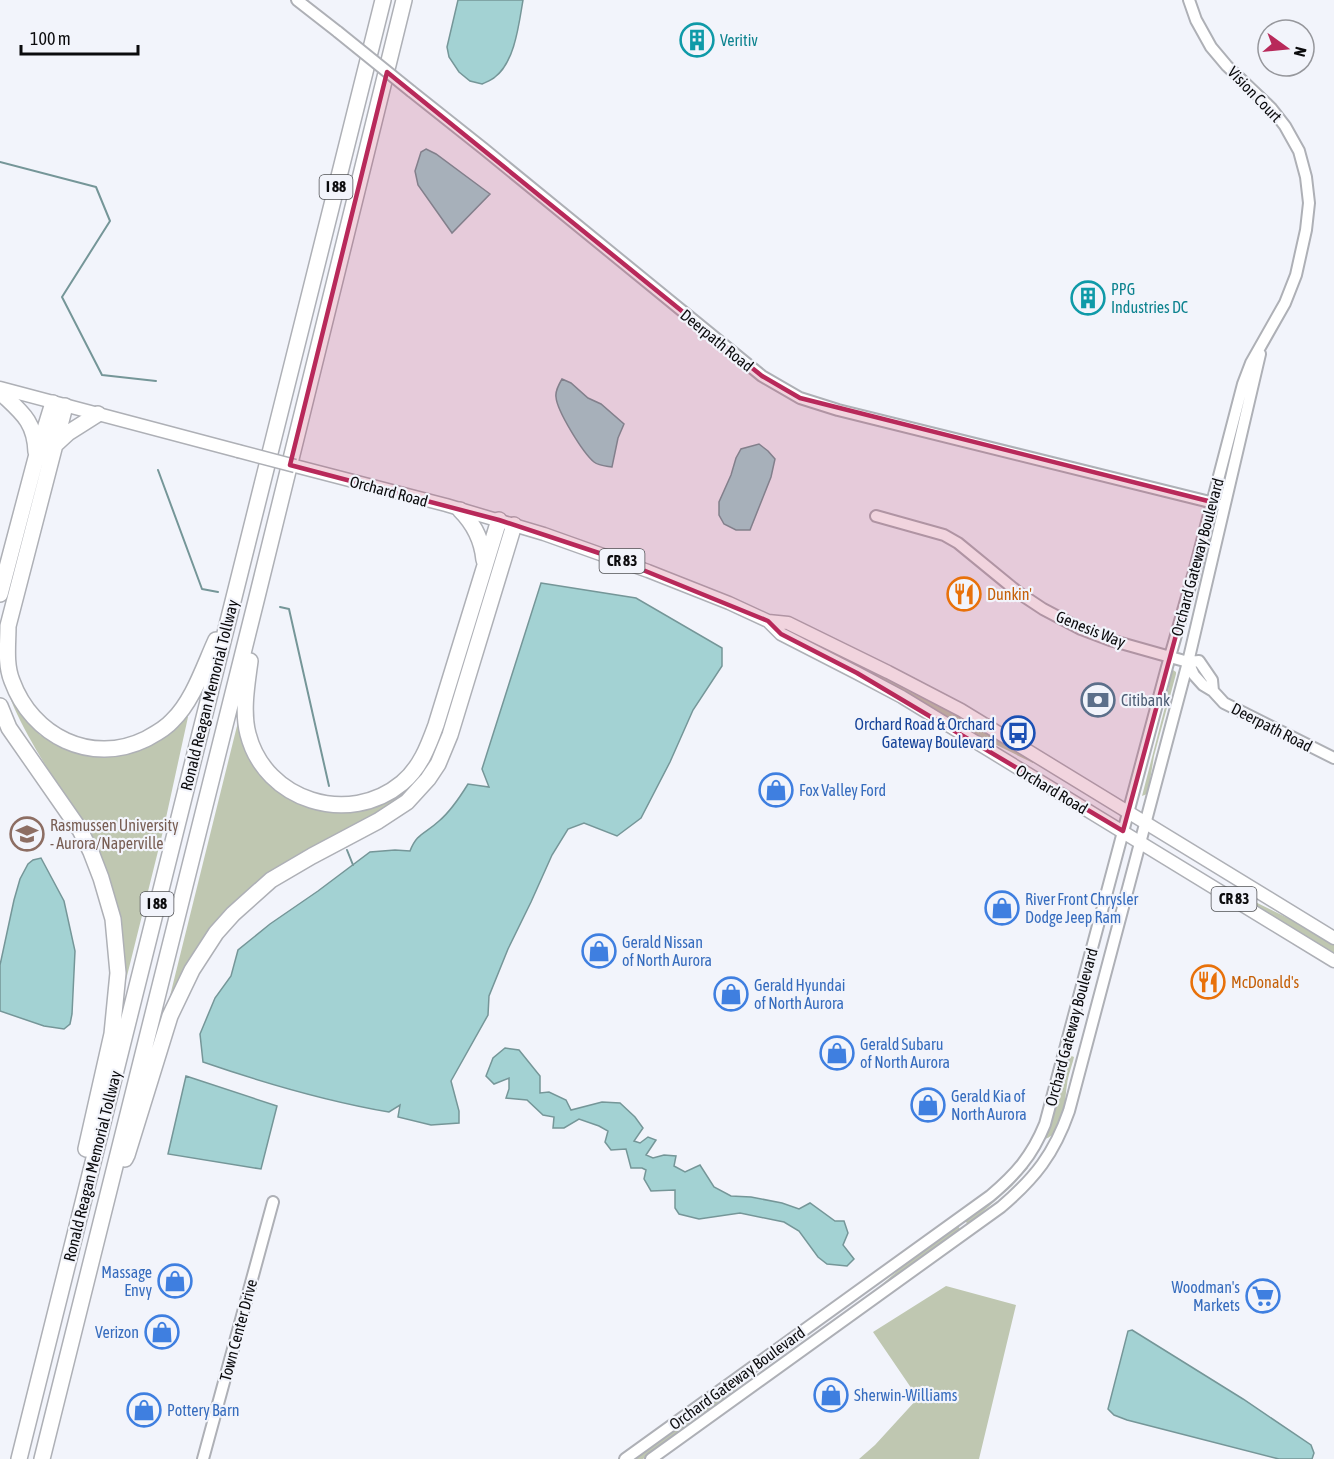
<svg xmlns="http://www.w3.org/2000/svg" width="1334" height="1459" font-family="'Asap Condensed',sans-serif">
<rect width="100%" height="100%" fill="#f2f4fb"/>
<path fill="#bfc7b1" d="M781 625 960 715 1034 761 1033 763 966 730 779 629Z
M1 659 17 707 40 735 59 744 96 754 186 715 188 717 164 827 123 992C121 972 119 952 117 932 115 912 115 892 107 873 105 866 102 859 98 852 75 806 0 709 1 659Z
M1173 670 1176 672V674L1154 756 1148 792 1147 794 1142 796 1166 703 1171 672Z
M238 722 256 765 348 811C369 814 391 799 408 788L410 790 392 805 272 872 168 1004Z
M1239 894 1312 930 1334 943V955L1238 897Z
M1069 1055 1074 1057C1072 1066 1068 1075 1067 1085 1064 1102 1066 1132 1045 1139L1044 1138 1051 1123Z
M1027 1167 1028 1168 1012 1186 970 1223 968 1224 965 1221 1014 1182Z
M957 1225 961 1230 880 1288 879 1287 917 1254Z
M946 1286 1016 1305 979 1459H859L875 1445 918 1398 873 1332Z
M747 1376 748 1378 717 1405 643 1459H636L654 1444Z"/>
<path fill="#a3d2d3" stroke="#759698" stroke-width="1.5" d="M458 0H523C519 23 515 62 495 77 492 80 486 82 482 84L470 81 459 72 449 57 447 47Z
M426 149 436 154 490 194 452 233 418 185 415 171 421 152Z
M562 379 571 383 588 398 601 404 624 424 618 438 612 467C606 466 599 466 594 462 583 453 557 411 556 397 555 391 559 384 562 379Z
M759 444 768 451 775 459 771 477 750 530H736L724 524 719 515V502L731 475 736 458 741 449Z
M541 583 636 598 722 648V666L693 710 670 762 641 818 617 836 584 823 568 829 552 855 531 902 508 949 489 996 488 1015 451 1081 459 1111V1123L431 1125 398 1117 400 1105 389 1112C325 1101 264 1083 203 1062L200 1034 215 998 231 976 238 950 270 924 318 891 370 852 395 850 410 851C417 833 425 834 439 821 451 811 460 797 468 784L489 787 482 769Z
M41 858 64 901 75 951 72 1014 70 1024 64 1029 44 1026 0 1011V965L14 900 20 879 28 864 33 860Z
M505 1048 519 1050 540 1076V1093L549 1092 566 1100 571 1110 602 1102 620 1103 635 1117 643 1128 634 1141 640 1143 648 1137 656 1140 646 1155 653 1158 664 1155 676 1156 674 1166 685 1172 700 1165 714 1187 731 1196 751 1197 782 1203 799 1209 810 1203 835 1221H844L848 1233 843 1245 854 1259 847 1266 827 1264 818 1257 799 1231 784 1222 740 1213 699 1219 679 1214 675 1208V1190L651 1191 644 1179 646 1170 642 1168H631L626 1149 611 1150 605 1142 608 1131 599 1126 579 1119 564 1128H553L554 1117 543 1115 527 1100 506 1098 509 1089V1078L494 1084 486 1076 493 1058Z
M186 1076 277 1106 261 1169 168 1154Z
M1132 1330 1243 1399 1311 1445 1314 1453 1312 1459H1279L1127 1420 1114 1415 1108 1409 1128 1331Z"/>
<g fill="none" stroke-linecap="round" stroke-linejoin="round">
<path stroke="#759698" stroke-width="2" d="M0 162 96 187 110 221 62 297 102 375 156 381
M158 470 202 589 218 592
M280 607 289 609 329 786
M347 850 353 865"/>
<defs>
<path id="minor" d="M297 0 338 32
M411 91 484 149 762 376 800 398 838 410 1218 504
M876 516 944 535 958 543 1019 593 1043 609 1081 629 1110 640 1188 662 1199 661 1212 680 1213 691
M1188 662 1194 675 1203 685 1213 691 1224 703 1334 758
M203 1459 273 1202
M625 1459 990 1196C1016 1174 1032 1156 1045 1124L1167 667 1194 572 1243 384 1251 363 1285 303 1296 275 1306 230 1309 203 1306 177 1299 151 1285 126 1271 108 1227 66 1211 47 1196 20 1189 0
M651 1459 1001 1207C1035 1178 1054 1154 1069 1111L1188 662 1260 354"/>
<path id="major" d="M0 388 238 451
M295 466 446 505 544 534 648 571 729 603 768 621 788 623 888 672 961 710 1334 938
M768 621 781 634 857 673 902 697 1334 961"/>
<path id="highway" d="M0 392C21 412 35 421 36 452
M65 406 8 626C8 644 5 664 12 681 32 736 91 766 146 739 155 734 165 729 172 721 193 701 204 666 216 640
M55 445 68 433 98 414
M460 510C474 524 482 539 484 560
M0 594 36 458 53 403
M250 661C247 684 242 711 248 734 265 801 349 827 402 783 420 768 428 747 436 725L499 520
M0 706 9 728 80 830 91 852 101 878 113 919 118 973 112 1034 86 1149
M125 1159 127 1155 170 1016 192 970 216 933 233 914 271 880 312 856 378 821 407 802 428 779 438 764 450 735 514 525
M19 1459 383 0
M42 1459 256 601 404 0"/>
</defs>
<use href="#minor" stroke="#aeb0b6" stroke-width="14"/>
<use href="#major" stroke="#aeb0b6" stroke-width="15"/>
<use href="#highway" stroke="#aeb0b6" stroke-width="18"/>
<use href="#minor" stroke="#fff" stroke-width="10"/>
<use href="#major" stroke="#fff" stroke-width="12"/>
<use href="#highway" stroke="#fff" stroke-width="15"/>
<defs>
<path id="minor-bridge" d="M338 32 411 91"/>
<path id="major-bridge" d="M238 451 295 466"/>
</defs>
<use href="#minor-bridge" stroke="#aeb0b6" stroke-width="14" stroke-linecap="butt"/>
<use href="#major-bridge" stroke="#aeb0b6" stroke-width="15" stroke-linecap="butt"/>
<use href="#minor-bridge" stroke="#fff" stroke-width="10"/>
<use href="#major-bridge" stroke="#fff" stroke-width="12"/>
</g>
<path fill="#b8295a" fill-opacity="0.2" stroke="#b8295a" stroke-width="4.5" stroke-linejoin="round" d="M387 72 762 376 800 398 1212 502 1123 831 857 673 781 634 768 621 611 557 499 520 290 465Z"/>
<defs>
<symbol id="building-ring" viewBox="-11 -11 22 22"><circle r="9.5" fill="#f2f4fb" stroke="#0f9aa8" stroke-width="1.5"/><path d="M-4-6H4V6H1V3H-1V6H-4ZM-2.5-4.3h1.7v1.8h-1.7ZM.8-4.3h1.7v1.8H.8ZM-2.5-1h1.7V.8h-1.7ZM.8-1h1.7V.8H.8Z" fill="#0f9aa8"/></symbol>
<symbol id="restaurant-ring" viewBox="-11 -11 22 22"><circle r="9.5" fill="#f2f4fb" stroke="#e8710a" stroke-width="1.5"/><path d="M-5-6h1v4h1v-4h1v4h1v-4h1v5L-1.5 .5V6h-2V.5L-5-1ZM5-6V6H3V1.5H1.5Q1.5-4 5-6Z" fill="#e8710a"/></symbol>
<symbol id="bank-ring" viewBox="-11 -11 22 22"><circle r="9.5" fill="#f2f4fb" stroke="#5c6f8a" stroke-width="1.5"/><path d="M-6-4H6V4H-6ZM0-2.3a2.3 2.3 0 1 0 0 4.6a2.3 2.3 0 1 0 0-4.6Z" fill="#5c6f8a"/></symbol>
<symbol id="bus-ring" viewBox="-11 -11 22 22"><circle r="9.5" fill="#f2f4fb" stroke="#1a4fb4" stroke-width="1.5"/><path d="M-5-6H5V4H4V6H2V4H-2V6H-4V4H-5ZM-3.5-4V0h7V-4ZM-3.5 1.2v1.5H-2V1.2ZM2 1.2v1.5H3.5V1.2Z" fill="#1a4fb4"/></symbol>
<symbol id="shop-ring" viewBox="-11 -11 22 22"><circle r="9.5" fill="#f2f4fb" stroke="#3f7fe0" stroke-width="1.5"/><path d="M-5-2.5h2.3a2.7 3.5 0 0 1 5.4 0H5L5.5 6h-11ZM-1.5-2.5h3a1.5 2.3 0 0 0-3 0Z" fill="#3f7fe0"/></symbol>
<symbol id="university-ring" viewBox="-11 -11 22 22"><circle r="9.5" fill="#f2f4fb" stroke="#8d6e63" stroke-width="1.5"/><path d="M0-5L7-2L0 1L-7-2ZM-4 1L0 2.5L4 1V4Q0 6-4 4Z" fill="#8d6e63"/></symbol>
<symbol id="supermarket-ring" viewBox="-11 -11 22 22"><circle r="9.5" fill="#f2f4fb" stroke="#3f7fe0" stroke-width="1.5"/><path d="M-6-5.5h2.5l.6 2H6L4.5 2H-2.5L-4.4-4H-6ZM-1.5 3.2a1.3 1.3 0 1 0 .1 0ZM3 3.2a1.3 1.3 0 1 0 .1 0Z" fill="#3f7fe0"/></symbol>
</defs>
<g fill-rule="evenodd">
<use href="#building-ring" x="678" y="21" width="38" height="38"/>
<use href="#building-ring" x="1069" y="279" width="38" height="38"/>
<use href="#restaurant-ring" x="945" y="575" width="38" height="38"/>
<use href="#bank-ring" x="1079" y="681" width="38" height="38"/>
<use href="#bus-ring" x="999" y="714" width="38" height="38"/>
<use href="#shop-ring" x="757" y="771" width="38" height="38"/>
<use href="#university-ring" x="8" y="815" width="38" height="38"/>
<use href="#shop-ring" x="983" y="889" width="38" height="38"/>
<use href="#shop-ring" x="580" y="932" width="38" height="38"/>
<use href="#restaurant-ring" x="1189" y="963" width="38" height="38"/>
<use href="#shop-ring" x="712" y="975" width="38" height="38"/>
<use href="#shop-ring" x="818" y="1034" width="38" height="38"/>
<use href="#shop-ring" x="909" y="1086" width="38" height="38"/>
<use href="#shop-ring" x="156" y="1262" width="38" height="38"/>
<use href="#supermarket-ring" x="1244" y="1277" width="38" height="38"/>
<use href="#shop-ring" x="143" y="1313" width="38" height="38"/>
<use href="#shop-ring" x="812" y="1376" width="38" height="38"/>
<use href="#shop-ring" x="125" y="1391" width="38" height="38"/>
</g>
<g text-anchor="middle" stroke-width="4.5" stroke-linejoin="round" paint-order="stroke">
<g fill="#f2f4fb" stroke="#505154" stroke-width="1.5">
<rect x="319.5" y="175" width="33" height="24" rx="4.5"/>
<rect x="599.5" y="549" width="45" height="24" rx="4.5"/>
<rect x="1211.5" y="887" width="45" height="24" rx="4.5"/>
<rect x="140.5" y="892" width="33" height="24" rx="4.5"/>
</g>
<g font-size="15" font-weight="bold" fill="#0b0b0d">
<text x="336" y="192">I 88</text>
<text x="622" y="566">CR 83</text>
<text x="1234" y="904">CR 83</text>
<text x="157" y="909">I 88</text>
</g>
<g font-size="16" fill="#0d838f" stroke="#f2f4fb" text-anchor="start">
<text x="720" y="46">Veritiv</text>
<text x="1111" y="295">PPG<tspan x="1111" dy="18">Industries DC</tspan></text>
</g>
<g font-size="16" fill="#0b0b0d" stroke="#f2f4fb">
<text transform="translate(1255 94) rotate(46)" y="6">Vision Court</text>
<text transform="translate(717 340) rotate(39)" y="6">Deerpath Road</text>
<text transform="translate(389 491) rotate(15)" y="6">Orchard Road</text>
<text transform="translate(1197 557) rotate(-75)" y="6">Orchard Gateway Boulevard</text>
<text transform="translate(1091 629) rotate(22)" y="6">Genesis Way</text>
<text transform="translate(209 695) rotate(-76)" y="6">Ronald Reagan Memorial Tollway</text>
<text transform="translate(1272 727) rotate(27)" y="6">Deerpath Road</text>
<text transform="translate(1052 789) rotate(31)" y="6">Orchard Road</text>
<text transform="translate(1071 1027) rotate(-75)" y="6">Orchard Gateway Boulevard</text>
<text transform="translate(92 1166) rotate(-76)" y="6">Ronald Reagan Memorial Tollway</text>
<text transform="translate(238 1330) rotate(-75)" y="6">Town Center Drive</text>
<text transform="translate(737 1378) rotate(-36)" y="6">Orchard Gateway Boulevard</text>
</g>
<g font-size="16" fill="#c56008" stroke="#f2f4fb" text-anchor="start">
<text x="987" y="600">Dunkin'</text>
<text x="1231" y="988">McDonald's</text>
</g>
<g font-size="16" fill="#4e5e75" stroke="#f2f4fb" text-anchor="start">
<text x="1121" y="706">Citibank</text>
</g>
<g font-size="16" fill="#164399" stroke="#f2f4fb" text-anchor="end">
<text x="995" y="730">Orchard Road &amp; Orchard<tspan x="995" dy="18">Gateway Boulevard</tspan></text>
</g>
<g font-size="16" fill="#366cbe" stroke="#f2f4fb" text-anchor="start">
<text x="799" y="796">Fox Valley Ford</text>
<text x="1025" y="905">River Front Chrysler<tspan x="1025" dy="18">Dodge Jeep Ram</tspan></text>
<text x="622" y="948">Gerald Nissan<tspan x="622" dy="18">of North Aurora</tspan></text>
<text x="754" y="991">Gerald Hyundai<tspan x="754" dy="18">of North Aurora</tspan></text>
<text x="860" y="1050">Gerald Subaru<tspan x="860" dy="18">of North Aurora</tspan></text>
<text x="951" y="1102">Gerald Kia of<tspan x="951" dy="18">North Aurora</tspan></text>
<text x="152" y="1278" text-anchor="end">Massage<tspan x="152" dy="18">Envy</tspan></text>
<text x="1240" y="1293" text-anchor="end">Woodman's<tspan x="1240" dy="18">Markets</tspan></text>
<text x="139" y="1338" text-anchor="end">Verizon</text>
<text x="854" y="1401">Sherwin-Williams</text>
<text x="167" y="1416">Pottery Barn</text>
</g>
<g font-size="16" fill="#785e54" stroke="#f2f4fb" text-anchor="start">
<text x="50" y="831">Rasmussen University<tspan x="50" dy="18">- Aurora/Naperville</tspan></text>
</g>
</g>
<g transform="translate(1286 48) rotate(105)"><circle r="28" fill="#f2f4fb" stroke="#96979c" stroke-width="1.5"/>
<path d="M0-4.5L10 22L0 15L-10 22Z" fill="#b8295a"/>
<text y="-9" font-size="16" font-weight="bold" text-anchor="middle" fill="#0b0b0d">N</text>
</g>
<path d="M21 45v9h117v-9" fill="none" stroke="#0b0b0d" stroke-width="3"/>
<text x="30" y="45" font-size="18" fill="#0b0b0d" stroke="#f2f4fb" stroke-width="4.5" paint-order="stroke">100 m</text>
</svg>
